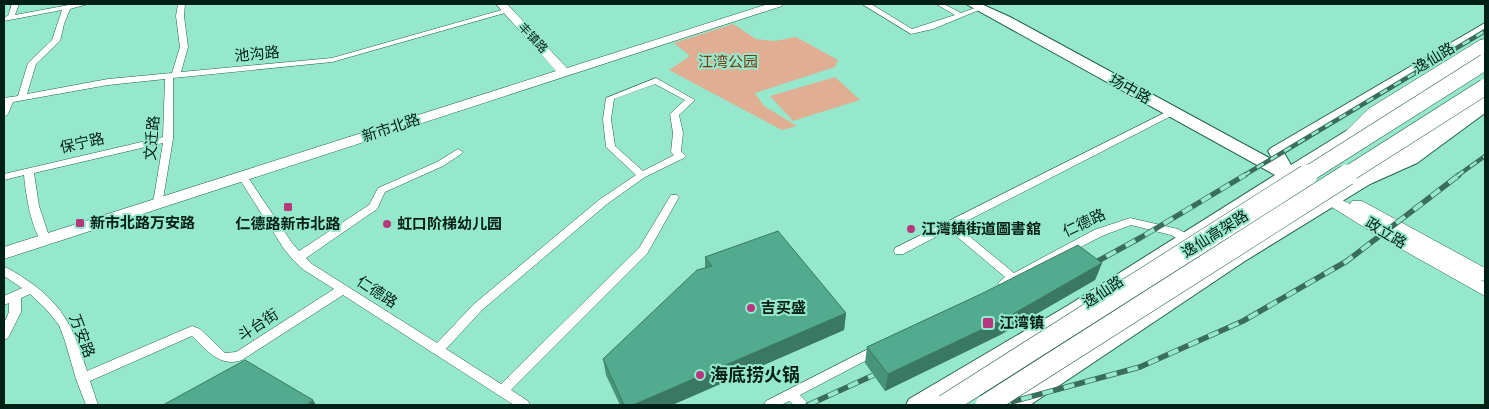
<svg xmlns="http://www.w3.org/2000/svg" width="1489" height="409" font-family="Jost,'Noto Sans SC',sans-serif">
<rect width="100%" height="100%" fill="#96e8cc"/>
<path fill="#e0ae92" d="M733 24 756 39 775 41 796 37 838 60 835 67 755 93 764 106 797 126 782 130 669 70 690 56 674 43Z
M835 77 860 100 793 121 770 96Z"/>
<g fill="none" stroke-linecap="round" stroke-linejoin="round">
<defs>
<path id="street" d="M12 4H19L15 15 74 4H88L70 9 64 24 60 41 36 64 27 94 108 79 172 73 180 47 176 16 178 4H185L184 16 188 47 181 72 332 58 505 9H508L512 11 332 62 173 78V139L162 205H154L153 203 163 143 34 173 39 206 50 239 45 243C32 238 25 189 24 175L4 180V174L163 137 165 79 108 85 13 102 8 114 4 117V98L18 96 28 63 52 40 62 10 4 21V17L8 16Z
M862 4H871L912 29 955 15 936 4H944L961 13 980 6 984 8 933 29 911 34Z
M656 78 695 100 679 115 683 133 681 151 686 156 684 158 645 177 607 204 482 310 446 349 501 384 639 248 671 195H677L679 197 647 254 511 390 528 401 530 405H514L343 295 242 360C220 368 207 350 192 336L90 381 98 405H86L76 379 65 341 59 325 45 308 30 294 21 298V312L8 338 4 340V323L9 312V303L4 305V296L22 288 4 276V267C13 270 22 277 31 283 65 307 75 332 87 371L192 326 200 329 225 353 236 352 334 289 304 270 294 261 284 249 237 175 239 173H245L292 243 299 251 369 205 378 188 437 162 458 149 463 152 461 154 443 166 385 192 377 209 306 258 312 264 437 343 474 304 599 200 636 175 606 147 603 119 606 98ZM655 84 685 100 670 114 673 133 671 152 674 155 643 171 615 146 611 119 614 99Z
M1172 109 1175 110 1176 112 1175 114 957 226 1014 273 1094 230 1130 218 1178 229 1195 238 1196 241 1195 244H1187L1171 235 1131 225 1102 236 1004 287 1000 286 998 283 1005 277 949 230 903 254H895L894 251 895 248Z
M878 344 882 346 884 349 882 352 800 395 806 401 808 405H794L789 401 781 405H764L766 401Z"/>
<path id="secondary" d="M496 4H507L567 68 768 4H783L782 6 4 259V247L556 71Z
M1332 195 1350 204 1352 201H1362L1485 268V281L1480 280 1485 282V296L1378 236 1327 204 1325 200 1327 196Z"/>
<path id="primary" d="M966 4H981L1010 17 1273 160 1268 151 1271 148 1485 23V32L1284 153 1291 165 1480 48 1485 47V56L1299 174 1303 179 1301 183 1295 184 1287 181 1191 242 1081 316 933 405H906L909 399 1067 306 1275 175Z
M1485 102V113L1417 163 1370 184 1245 261 1030 405H1004L1007 399 1233 253 1358 176 1407 157 1480 103Z"/>
<path id="highway" d="M1485 39V49L1380 115 1358 139 1352 140 1346 139 1344 135 1346 131 1368 109 1480 40Z
M1485 92V104L1432 139 1396 167 1370 184 1364 186 1358 184 1355 180 1358 176 1420 131 1479 94Z"/>
</defs>
<use href="#street" stroke="#22614e" stroke-width="1"/>
<use href="#secondary" stroke="#22614e" stroke-width="1"/>
<use href="#primary" stroke="#22614e" stroke-width="2"/>
<use href="#highway" stroke="#22614e" stroke-width="1"/>
<use href="#street" fill="#fff" fill-rule="evenodd"/>
<use href="#secondary" fill="#fff" fill-rule="evenodd"/>
<use href="#primary" fill="#fff" fill-rule="evenodd"/>
<use href="#highway" fill="#fff" fill-rule="evenodd"/>
<defs>
<path id="rail-far1" d="M1243 176 1485 31
M1457 176 1485 156"/>
<path id="rail" d="M1087 267 1140 238 1245 175
M808 405 887 369
M1000 405 1140 367 1243 321 1347 261 1459 175"/>
</defs>
<use href="#rail-far1" stroke="#3a6d5c" stroke-width="4.5"/>
<use href="#rail" stroke="#3a6d5c" stroke-width="5.5"/>
<use href="#rail-far1" stroke="#96e8cc" stroke-width="2.5" stroke-dasharray="8" stroke-linecap="butt"/>
<use href="#rail" stroke="#96e8cc" stroke-width="4" stroke-dasharray="11" stroke-linecap="butt"/>
<defs>
<path id="highway-bridge-far1" d="M1305 176 1485 62
M1345 176 1485 87"/>
<path id="highway-bridge" d="M945 405 1307 175
M986 405 1347 175"/>
</defs>
<use href="#highway-bridge-far1" stroke="#22614e" stroke-width="17" stroke-linecap="butt"/>
<use href="#highway-bridge" stroke="#22614e" stroke-width="22" stroke-linecap="butt"/>
<use href="#highway-bridge-far1" stroke="#fff" stroke-width="16"/>
<use href="#highway-bridge" stroke="#fff" stroke-width="21"/>
</g>
<path fill="#47937b" d="M705 257 846 313 844 330 672 405H620L606 375 603 359 705 268Z
M1102 263 1095 280 1000 335 885 391 865 363 867 347 981 294Z"/>
<path fill="#3a7864" d="M1102 263 1095 280 1000 335 885 391 888 374Z
M846 313 844 330 672 405H633Z
M313 400 316 405H307Z"/>
<path fill="#53ab8f" stroke="#3a7864" d="M778 231 846 313 633 405H624L603 359 697 270 712 266 705 257Z
M1078 245 1102 263 1006 318 888 374 867 347 981 294Z
M245 360 313 400 307 405H163Z"/>
<g fill="#b8367e" stroke="#96e8cc" stroke-width="2">
<rect x="283" y="202" width="10" height="10" rx="2.5"/>
<rect x="75" y="218" width="10" height="10" rx="2.5"/>
<circle cx="387" cy="224" r="5"/>
<circle cx="911" cy="229" r="5"/>
<circle cx="751" cy="308" r="5"/>
<rect x="982" y="317" width="12" height="12" rx="2.5"/>
<circle cx="700" cy="375" r="5"/>
</g>
<g text-anchor="middle" stroke-width="4" stroke-linejoin="round" paint-order="stroke">
<g font-size="12" fill="#001f16" stroke="#96e8cc">
<text transform="translate(533 38) rotate(47)" y="4">丰镇路</text>
</g>
<g font-size="15" fill="#001f16" stroke="#96e8cc">
<text transform="translate(257 54) rotate(-5)" y="5">池沟路</text>
<text transform="translate(1434 58) rotate(-31)" y="5">逸仙路</text>
<text transform="translate(1130 89) rotate(29)" y="5">场中路</text>
<text transform="translate(391 128) rotate(-18)" y="5">新市北路</text>
<text transform="translate(152 138) rotate(-85)" y="5">文迁路</text>
<text transform="translate(82 143) rotate(-13)" y="5">保宁路</text>
<text transform="translate(1084 223) rotate(-25)" y="5">仁德路</text>
<text transform="translate(1386 233) rotate(31)" y="5">政立路</text>
<text transform="translate(1215 234) rotate(-32)" y="5">逸仙高架路</text>
<text transform="translate(377 292) rotate(33)" y="5">仁德路</text>
<text transform="translate(1103 292) rotate(-33)" y="5">逸仙路</text>
<text transform="translate(258 325) rotate(-33)" y="5">斗台街</text>
<text transform="translate(82 336) rotate(69)" y="5">万安路</text>
</g>
<g font-size="15" fill="#773a10" stroke="#96e8cc">
<text x="728" y="67">江湾公园</text>
</g>
<g font-size="15" font-weight="bold" fill="#001f16" stroke="#96e8cc" text-anchor="start">
<text x="90" y="228">新市北路万安路</text>
<text x="288" y="229" text-anchor="middle">仁德路新市北路</text>
<text x="397" y="229">虹口阶梯幼儿园</text>
<text x="921" y="234">江灣鎮街道圖書舘</text>
<text x="761" y="313">吉买盛</text>
<text x="999" y="328">江湾镇</text>
</g>
<g font-size="18" font-weight="bold" fill="#001f16" stroke="#96e8cc" text-anchor="start">
<text x="710" y="381">海底捞火锅</text>
</g>
</g>
<rect width="1489" height="409" fill="none" stroke="#001f16" stroke-width="10"/>
</svg>
